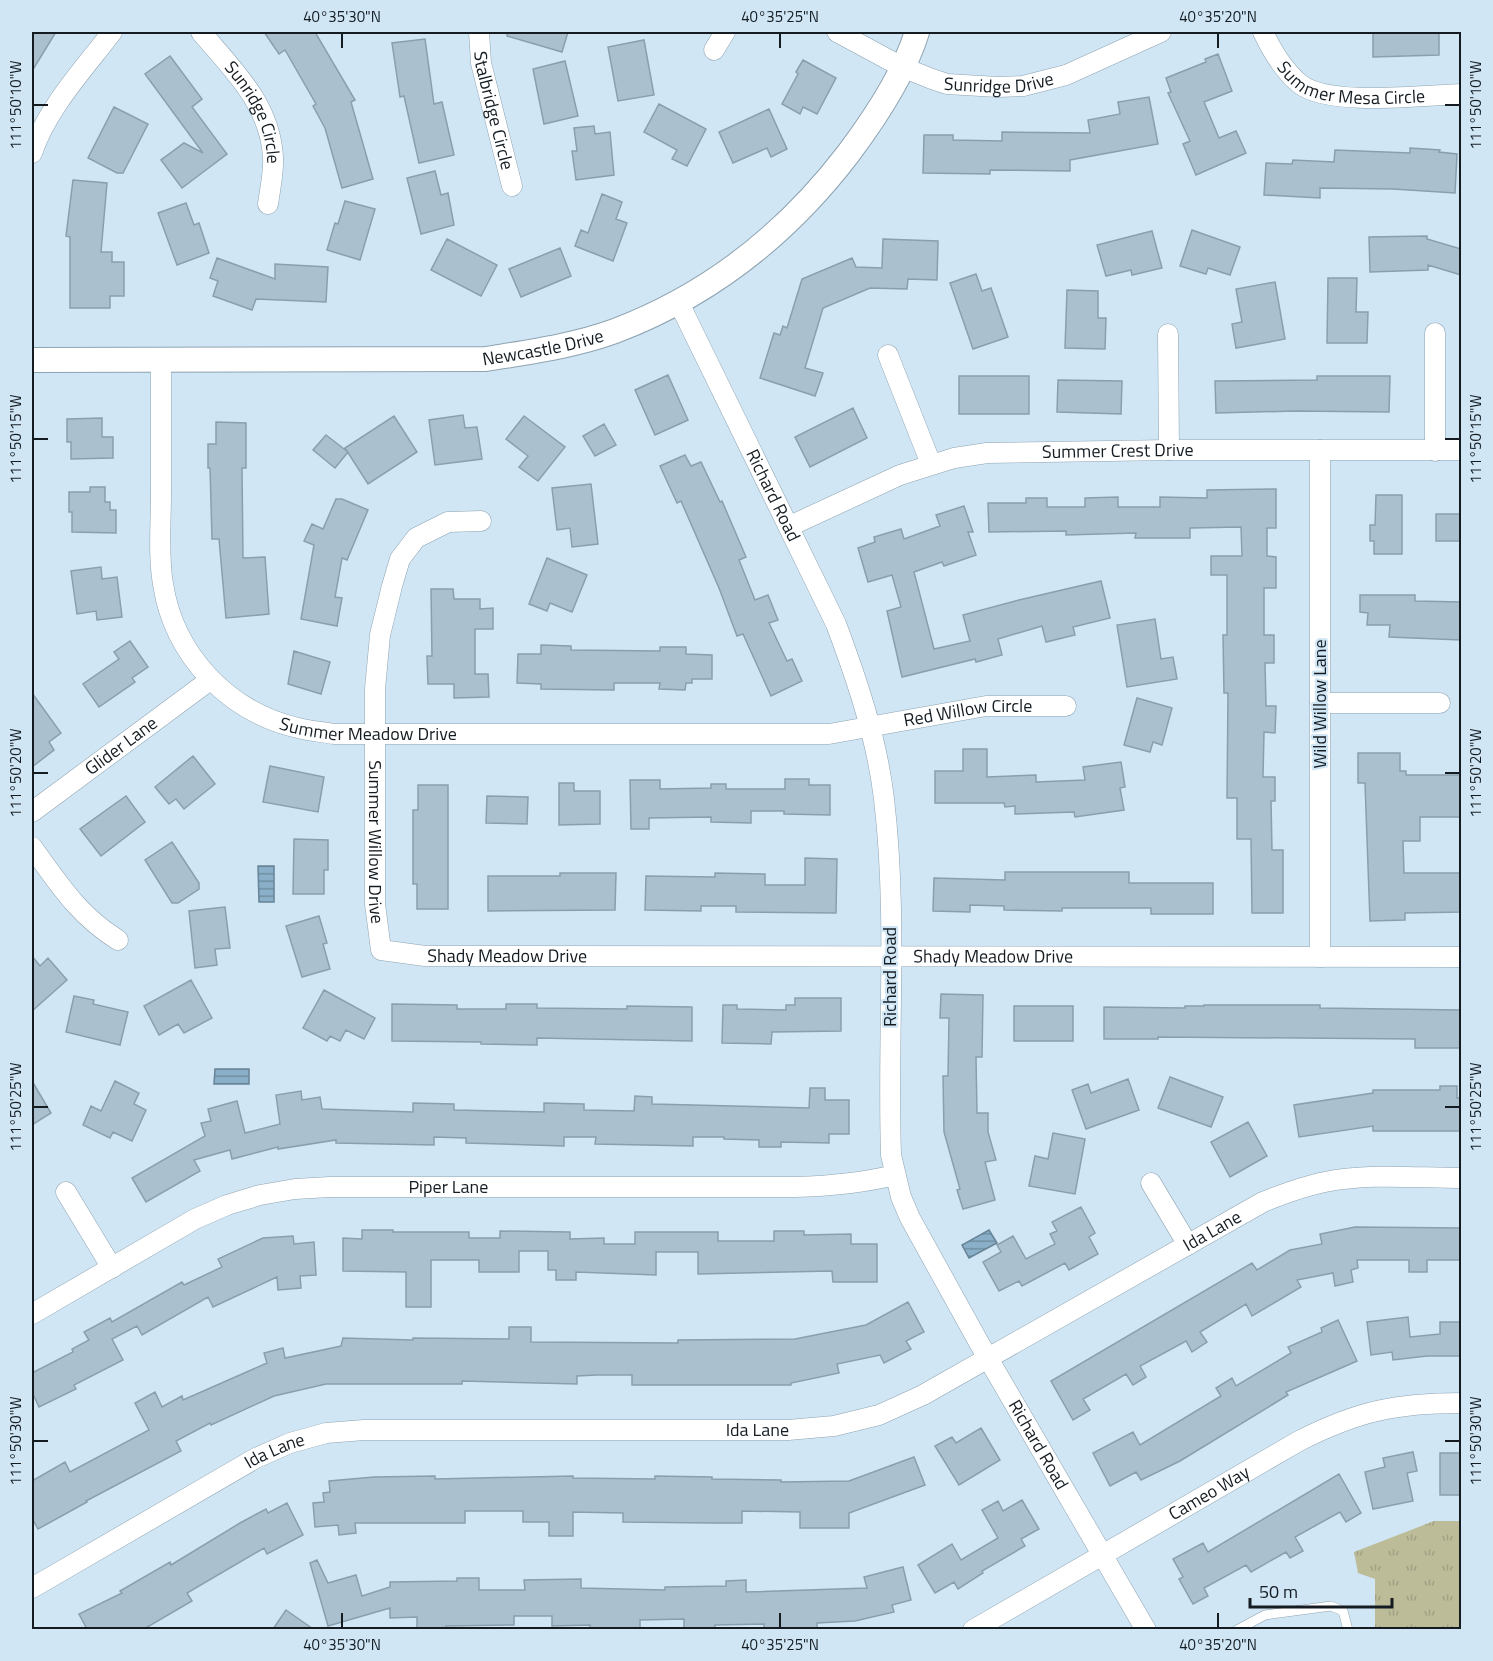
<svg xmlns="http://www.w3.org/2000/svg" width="1493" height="1661" font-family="'Titillium Web',sans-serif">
<defs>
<pattern id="grass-tufts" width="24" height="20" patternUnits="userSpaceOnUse" patternTransform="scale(1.5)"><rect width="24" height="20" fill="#bcbc99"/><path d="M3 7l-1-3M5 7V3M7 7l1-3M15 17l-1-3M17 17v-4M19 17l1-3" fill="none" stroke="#a1a184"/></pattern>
<pattern id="water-rules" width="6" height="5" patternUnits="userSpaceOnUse" patternTransform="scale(1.5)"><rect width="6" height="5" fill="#8aafc8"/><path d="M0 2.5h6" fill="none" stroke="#708ea2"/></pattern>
</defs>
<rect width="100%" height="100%" fill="#d0e6f5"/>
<path fill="url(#grass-tufts)" d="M1434 1521H1461V1629H1375V1579L1358 1573 1354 1552Z"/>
<path fill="url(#water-rules)" stroke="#678396" stroke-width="1.5" d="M258 866H274V902H259Z
M215 1069H249V1084H214Z
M989 1230 997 1243 969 1258 962 1245Z"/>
<path fill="#abc0cf" stroke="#8a9fad" stroke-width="1.5" d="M32 32H56L32 71Z
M264 32H315L355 100 351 102 373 179 342 188 325 128 313 106 316 104 285 50 279 54Z
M507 32H568L562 52 507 36Z
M1373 32H1439V55L1373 57Z
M425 39 434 104 442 102 454 155 419 163 404 96 400 97 392 43Z
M644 40 654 95 618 101 608 47Z
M1218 54 1232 91 1204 102 1219 138 1236 131 1246 153 1196 175 1183 144 1190 141 1168 93 1171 92 1166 78 1206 62 1205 59Z
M170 56 202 99 192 107 227 154 182 188 161 160 184 143 203 153 145 74Z
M803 60 836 78 817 114 803 107 800 114 782 104 798 74 796 72Z
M565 61 578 116 544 124 533 69Z
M1149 97 1158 144 1070 160V171L990 170V174L923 173 924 135H953V140L1002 141V132L1090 133 1088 120 1120 114 1118 102Z
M659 104 706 129 687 166 672 159 677 150 644 132Z
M114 107 148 124 123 173H117L88 158Z
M769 109 787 149 771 157 767 148 733 163 719 132Z
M594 126 595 134 610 132 614 175 576 180 572 151H577L574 128Z
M1410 148 1440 150 1439 152 1457 154 1455 193 1393 189 1320 188V198L1264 195 1266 163 1292 164 1293 160 1334 162 1335 150 1410 153Z
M435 171 441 195 448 193 454 225 421 234 407 178Z
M73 180 107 183 101 252H112V262H124V296H110V308H70V237L66 236Z
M602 194 622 202 616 219 627 223 613 261 575 246 581 230 588 233Z
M345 201 375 209 360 260 327 250 335 223 338 224Z
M186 203 194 225 199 223 209 253 177 265 158 213Z
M1192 230 1240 247 1230 275 1208 268 1206 274 1180 266Z
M1152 231 1162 268 1132 275 1131 270 1106 276 1097 245Z
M1427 236V239L1461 249V275L1428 265V270L1370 272 1369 237Z
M447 239 497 265 481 296 431 270Z
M883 239 938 241 937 280 908 279 907 289 870 288 823 308 805 368 823 373 815 396 760 378 774 333 780 335 783 326 787 328 802 279 852 258 856 267 882 268Z
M560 248 571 276 521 297 509 269Z
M217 258 275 279V264L328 267 326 302 256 299 252 310 213 296 218 281 210 278Z
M976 274 982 291 991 288 1008 337 973 349 950 283Z
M1328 278H1357L1356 312H1368L1367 343H1327Z
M1275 282 1285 339 1236 348 1232 324 1242 322 1236 289Z
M1067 290 1098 291V318H1106L1105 349 1065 348Z
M668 375 688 420 655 435 635 390Z
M959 376H1029V414H959Z
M1317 376H1390L1389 412 1296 411 1216 413 1215 381 1317 380Z
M1058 380 1122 381 1121 414 1057 412Z
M853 408 867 438 810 467 795 437Z
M463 415 465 428 477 427 482 459 435 465 429 420Z
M394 416 417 452 368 484 345 448Z
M524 416 565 447 538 481 519 467 528 456 506 439Z
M102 418V437H113V458L71 459V442H67V419Z
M216 422 246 423V468H242L243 558 265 557 269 614 226 618 219 539H212L210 468H208V444H216Z
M604 424 616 445 595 456 583 436Z
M326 435 348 452 335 468 313 450Z
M685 455 691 466 701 462 720 502 722 501 746 557 739 560 755 600 768 595 778 620 769 623 787 661 792 659 802 681 771 696 743 634 737 636 719 588 681 501 677 503 660 466Z
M591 484 598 544 572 547 570 528 557 530 552 488Z
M90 487H105V502H110V510H116V533L72 532V512H69V492H90Z
M1276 489V528H1267V556L1276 557V588H1264V635H1274V663H1265L1266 706H1276L1275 733 1264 732 1263 777H1275V801H1271L1272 850H1283V913H1252L1251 839H1237V798H1227L1228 693H1224L1223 635H1227V575H1211V556H1242L1241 527 1190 528V538H1135L1136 533 1066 535V531L989 532 988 503H1026V498H1047V507H1085V498L1118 497V507H1160V497L1207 498V490Z
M1376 495H1402V554H1374V541H1370V525H1375Z
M336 499H342L368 510 347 560 342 558 335 597 342 598 337 626 301 619 314 545 304 541 312 524 323 529Z
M964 506 973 532H968L976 555 944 566 942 562 914 572 934 649 970 641 963 615 1019 600 1101 581 1110 618 1073 627 1075 635 1046 642 1042 626 998 639 1002 655 976 662 975 659 902 677 887 611 901 607 892 575 868 582 858 548 875 542 874 537 901 529 904 539 940 526 936 515Z
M1436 514H1461V541H1436Z
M547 558 587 575 572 612 550 603 547 611 529 604Z
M101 567 102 579 117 577 122 617 97 620 96 611 77 614 71 571Z
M431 589H453L454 599H480V609L493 608V629H475V674H488L489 697 454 698V684H428L427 656H432Z
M1360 595H1415V601L1461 602V640L1389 637 1390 625H1367L1368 613 1360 612Z
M1155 619 1161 659 1173 657 1177 679 1127 687 1117 625Z
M130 641 148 667 132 678 135 682 99 707 83 684 119 659 114 652Z
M541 645 571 646V650L660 651V647H686V654L712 655V679H692V683H686L685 690 659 689 660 683H614V690L541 689V684L517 683 518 654H541Z
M294 651 330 662 321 694 288 684Z
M32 693 61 733 49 742 54 750 32 767Z
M1137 698 1172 708 1162 745 1153 742 1150 752 1124 745Z
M963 749H987V777L1036 775V782L1085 780 1083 767 1121 762 1125 787 1120 788 1124 810 1075 817 1074 812 1015 814V806L1005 807 1004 803H935V771H963Z
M1358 753H1400V771H1406V775H1461V817H1420V841H1403L1404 873H1461V912L1405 913V920L1370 921 1365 783H1358Z
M193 756 215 784 184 809 176 799 169 804 155 787Z
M270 766 324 777 318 812 263 802Z
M785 779H809V785H830V815L784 814V811H751V823L711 822V817L649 818V829H631L630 780H660V789L711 788V784H726V789H785Z
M559 783H574V791H600V824L559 825Z
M418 785H448V909H417V884H413V810H418Z
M126 796 145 822 101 856 80 829Z
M487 796 528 797 527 824 486 823Z
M294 839 328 840V870H324V894H293Z
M172 842 199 883V889L178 903H172L145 860Z
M805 858 837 859 836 913 736 912V906H701V911L645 910 646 876 715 877V873L765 874V885H805Z
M1005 872H1129V883H1213V914H1151V908H1062V911L1004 910V906L970 905V912L933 911 934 878 1005 880Z
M560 873H616L615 910 488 911V876H560Z
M225 907 230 948 215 949 217 965 195 968 189 911Z
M319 916 327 943 323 944 330 969 302 977 286 926Z
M32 956 40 966 48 958 67 980 32 1011Z
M191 980 212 1018 184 1033 178 1024 159 1035 144 1006Z
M324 990 375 1018 364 1039 346 1030 340 1041 330 1036 327 1041 303 1028Z
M941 994 983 995 982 1057H976L977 1113H988V1132L996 1160 985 1162 995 1200 963 1209 957 1190 960 1189 944 1132 943 1076H948L949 1018H940Z
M74 996 94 1000 93 1004 128 1012 120 1045 66 1032Z
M795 998H841V1031L772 1032 771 1044 722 1043 723 1005H737V1009L786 1010V1005H795Z
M392 1004 457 1005V1009H506V1004H537V1008L627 1009V1006L692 1007V1041L537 1038V1045L481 1044V1042L392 1041Z
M1204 1005H1320V1008L1461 1010V1048H1415V1039L1158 1037V1039H1104V1007L1185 1008V1006H1204Z
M1014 1006H1073V1041H1014Z
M1170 1077 1223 1097 1211 1127 1158 1108Z
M1128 1079 1139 1110 1086 1129 1072 1090 1088 1084 1091 1093Z
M32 1081 51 1113 32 1125Z
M115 1081 139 1093 134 1104 146 1110 132 1141 113 1132 110 1138 83 1125 91 1106 101 1111Z
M1440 1086H1457V1098H1461V1131H1373V1126L1299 1137 1294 1105 1373 1093V1090H1440Z
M810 1088H825V1100H849V1134H829V1143L781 1142V1147H759V1140L724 1139V1137H693V1146L595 1144 596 1137H564V1146L466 1143V1138L434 1137V1145L336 1143V1140L278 1149V1147L232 1159 230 1150 194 1160 200 1171 146 1202 132 1178 205 1136 201 1123 211 1121 208 1109 237 1101 245 1133 280 1124 276 1095 301 1091 302 1100 320 1097 322 1109 413 1112V1103L454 1104V1110L544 1112V1103L584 1104V1110L634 1111 635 1096 652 1097V1104L809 1108Z
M1248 1122 1267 1156 1230 1177 1211 1142Z
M1053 1133 1085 1139 1075 1194 1029 1186 1035 1156 1048 1159Z
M1081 1207 1095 1233 1089 1237 1098 1254 1069 1270 1065 1263 1022 1286 1019 1281 999 1291 983 1262 1001 1252 997 1245 1013 1236 1026 1259 1055 1244 1050 1234 1057 1231 1052 1222Z
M1355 1227 1461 1228V1260H1427V1272H1409V1260H1357L1358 1268 1351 1270 1353 1282 1335 1286 1333 1273 1297 1280 1301 1287 1252 1316 1246 1304 1200 1332 1207 1342 1192 1352 1186 1341 1140 1366 1146 1377 1133 1385 1126 1374 1083 1399 1090 1410 1073 1420 1051 1381 1252 1263 1257 1270 1290 1250 1322 1244 1320 1234Z
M362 1230H393V1232H469V1238H500V1231L570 1232V1239L604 1238V1244H635V1232H718V1241H774V1231H804V1235L851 1234V1244H877V1282H833L832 1271 698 1274V1252H656V1275L576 1272V1280H556V1270H548V1251H519V1272H479V1260H431V1307H406V1272L343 1271V1238L362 1239Z
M293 1236 294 1244 314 1242 316 1275 300 1276 301 1288 278 1290 277 1277 213 1307 208 1297 142 1335 137 1326 112 1339 123 1360 74 1385 76 1389 39 1407 32 1392V1373L73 1352 72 1349 89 1340 84 1332 110 1318 112 1322 182 1282 184 1285 222 1267 218 1259 263 1238Z
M908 1302 924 1332 906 1341 911 1349 884 1363 880 1355 837 1364 839 1373 791 1383V1385H632V1375H596L577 1376V1384L462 1381V1384H326L274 1396 211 1425 210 1423 176 1441 181 1451 86 1501 87 1502 38 1529 32 1518V1481L65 1462 70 1472 149 1430 135 1403 155 1392 162 1407 182 1396 183 1400 267 1363 264 1353 283 1348 285 1358 341 1346 343 1338 413 1340V1338L509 1339V1327H531V1342L678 1343V1340L795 1339 866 1325Z
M1408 1317 1410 1337 1440 1334V1322H1461V1356H1427L1393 1360 1392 1352 1371 1355 1367 1322Z
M1338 1320 1357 1361 1286 1392 1288 1395 1180 1461 1141 1480 1136 1472 1110 1486 1093 1453 1133 1432 1140 1445 1221 1396 1216 1388 1232 1378 1236 1386 1291 1353 1288 1347 1322 1332 1321 1328Z
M981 1428 1000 1460 959 1485 935 1446 952 1437 956 1443Z
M1413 1452 1417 1471 1407 1473 1413 1501 1373 1509 1365 1472 1385 1467 1383 1458Z
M1440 1453H1461V1495H1440Z
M914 1457 925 1485 849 1513V1528H800V1512L742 1511V1523H712L623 1522V1513L573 1512V1536H549V1522H523V1511H465V1523H355L356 1533 339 1535 338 1525 315 1527 313 1503 324 1502 323 1493 330 1492 329 1481 374 1477 435 1476V1479L573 1476V1478L655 1479V1476L712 1477V1479L781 1480V1482L849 1481Z
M1339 1474 1361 1513 1346 1522 1340 1512 1295 1537 1303 1551 1290 1558 1286 1552 1251 1572 1246 1565 1204 1588 1208 1596 1193 1604 1179 1579 1183 1577 1173 1559 1203 1543 1208 1552Z
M1022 1500 1039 1529 1021 1539 1025 1546 982 1571 983 1573 958 1589 954 1582 935 1593 918 1565 952 1544 961 1560 998 1538 982 1510 998 1501 1003 1511Z
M287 1503 303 1535 267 1554 264 1548 187 1593 192 1601 144 1629H87L79 1614 122 1593 120 1591 170 1562 171 1565 240 1523 266 1509 268 1513Z
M317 1560 328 1583 356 1575 362 1596 390 1587V1582L457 1581V1578H479V1590H525L524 1580 581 1579V1588L665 1590V1587L726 1586V1581L746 1580V1592L867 1588 864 1577 903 1567 911 1600 892 1605 894 1612 855 1621 817 1623V1628L764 1629V1624L715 1625V1628H684V1619L640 1620V1629L590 1628V1625L552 1626V1616H514V1625L446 1626V1629H417V1617L390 1618V1608L328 1626 310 1563Z
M286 1610 313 1629H273Z"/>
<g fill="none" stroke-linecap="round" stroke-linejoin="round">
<defs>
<path id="service" d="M1237 1630 1265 1615 1331 1606 1343 1611 1348 1630"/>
<g id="minor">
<path id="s1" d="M201 32C233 70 270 104 273 157 274 172 270 189 268 204"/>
<path id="s2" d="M479 32 481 63 512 186"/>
<path id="s3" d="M837 32 902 67 932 79 947 84 998 87 1023 86 1066 75 1161 32"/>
<path id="s4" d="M1263 32C1272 51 1283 70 1300 84 1329 107 1424 95 1462 94"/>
<path d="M714 50 725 32"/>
<path d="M32 153C47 108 84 69 112 32"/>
<path id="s5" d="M679 303 836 624C857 680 877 739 884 799 898 917 887 1036 891 1155L901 1197 910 1218 978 1341 1146 1630"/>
<path d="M1168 334 1169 450"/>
<path d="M888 355 931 464"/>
<path id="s6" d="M161 360C161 404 161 449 161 493 161 523 158 554 163 584 174 655 228 712 298 728 310 731 322 732 334 734H829L986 706H1066"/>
<path d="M1320 450V957"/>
<path d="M1435 451V333"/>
<path id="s7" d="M481 521 448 522 416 538 400 559 392 586 380 635 375 689V904L381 950 425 956 1462 957"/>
<path id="s8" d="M790 526 900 475 954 458 987 453 1169 450H1462"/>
<path d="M1320 703H1440"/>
<path id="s9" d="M32 812 210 680"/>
<path d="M32 847C59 884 78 915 118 940"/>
<path d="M1151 1183 1188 1245"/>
<path d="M66 1192 112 1268"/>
<path id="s10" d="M32 1314 195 1219 227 1205 260 1195 295 1189 330 1187H795C830 1186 862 1183 895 1175"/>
<path id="s11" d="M32 1588 256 1458 290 1443 326 1433 364 1430H788L834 1426 879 1415 923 1395 1263 1202C1283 1194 1304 1186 1325 1182 1369 1173 1417 1178 1462 1178"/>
<path id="s12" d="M973 1630 1299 1441C1358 1411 1396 1403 1462 1403"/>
</g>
<g id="tertiary">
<path id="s13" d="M32 360 486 359C529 352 574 346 615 331 710 295 786 235 848 154 875 118 904 75 917 32"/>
</g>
</defs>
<use href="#service" stroke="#8ea3b1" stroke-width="10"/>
<use href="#minor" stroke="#8ea3b1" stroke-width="21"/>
<use href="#tertiary" stroke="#8ea3b1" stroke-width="26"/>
<use href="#service" stroke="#fff" stroke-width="9"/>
<use href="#minor" stroke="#fff" stroke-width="20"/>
<use href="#tertiary" stroke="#fff" stroke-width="24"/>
</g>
<path fill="none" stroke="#141c22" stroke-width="2" d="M342 33V48M780 33V48M1218 33V48M33 105H48M1445 105H1460M33 439H48M1445 439H1460M33 773H48M1445 773H1460M33 1107H48M1445 1107H1460M33 1441H48M1445 1441H1460M342 1613V1628M780 1613V1628M1218 1613V1628"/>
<g text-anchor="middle" stroke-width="4.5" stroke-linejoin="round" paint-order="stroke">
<g font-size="18" fill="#141c22" stroke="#d0e6f5">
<text dy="6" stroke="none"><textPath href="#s4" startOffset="114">Summer Mesa Circle</textPath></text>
<text dy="6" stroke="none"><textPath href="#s3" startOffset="174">Sunridge Drive</textPath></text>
<text dy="6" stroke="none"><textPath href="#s2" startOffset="80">Stalbridge Circle</textPath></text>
<text dy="6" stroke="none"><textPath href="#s1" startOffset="98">Sunridge Circle</textPath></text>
<text dy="6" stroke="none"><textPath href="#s13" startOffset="512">Newcastle Drive</textPath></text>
<text dy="6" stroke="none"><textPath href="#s8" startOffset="342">Summer Crest Drive</textPath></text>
<text dy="6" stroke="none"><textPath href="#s5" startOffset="214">Richard Road</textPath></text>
<text transform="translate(1320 704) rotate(-90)" y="6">Wild Willow Lane</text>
<text dy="6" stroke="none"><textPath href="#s6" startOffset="1106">Red Willow Circle</textPath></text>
<text dy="6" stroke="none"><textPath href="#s6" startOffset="504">Summer Meadow Drive</textPath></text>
<text dy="6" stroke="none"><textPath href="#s9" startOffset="111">Glider Lane</textPath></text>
<text dy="6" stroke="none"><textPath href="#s7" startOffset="381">Summer Willow Drive</textPath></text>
<text dy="6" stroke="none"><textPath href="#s7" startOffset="616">Shady Meadow Drive</textPath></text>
<text dy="6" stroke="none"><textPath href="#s7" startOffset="1102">Shady Meadow Drive</textPath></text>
<text transform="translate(890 977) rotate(-90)" y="6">Richard Road</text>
<text dy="6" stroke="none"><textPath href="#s10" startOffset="447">Piper Lane</textPath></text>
<text dy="6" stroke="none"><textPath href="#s11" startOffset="1269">Ida Lane</textPath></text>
<text dy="6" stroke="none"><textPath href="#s11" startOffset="765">Ida Lane</textPath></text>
<text dy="6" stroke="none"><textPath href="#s5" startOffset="1222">Richard Road</textPath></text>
<text dy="6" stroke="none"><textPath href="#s11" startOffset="279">Ida Lane</textPath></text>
<text dy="6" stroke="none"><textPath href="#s12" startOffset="273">Cameo Way</textPath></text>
</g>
</g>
<rect width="1493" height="1661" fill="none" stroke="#d0e6f5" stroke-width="66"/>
<path d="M1250 1598v9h142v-9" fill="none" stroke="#141c22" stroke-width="3"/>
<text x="1259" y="1598" font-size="18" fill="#141c22" stroke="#d0e6f5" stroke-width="4.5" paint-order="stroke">50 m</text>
<rect x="33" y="33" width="1427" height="1595" fill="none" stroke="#141c22" stroke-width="2"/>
<g font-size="15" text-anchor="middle" fill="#141c22">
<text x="342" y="22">40°35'30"N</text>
<text x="780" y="22">40°35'25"N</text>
<text x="1218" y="22">40°35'20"N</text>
<text transform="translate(1476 105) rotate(-90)" y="5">111°50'10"W</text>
<text transform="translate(16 105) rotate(-90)" y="5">111°50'10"W</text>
<text transform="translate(1476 439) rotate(-90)" y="5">111°50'15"W</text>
<text transform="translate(16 439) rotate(-90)" y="5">111°50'15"W</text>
<text transform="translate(1476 773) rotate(-90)" y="5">111°50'20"W</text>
<text transform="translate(16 773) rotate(-90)" y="5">111°50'20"W</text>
<text transform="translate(1476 1107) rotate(-90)" y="5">111°50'25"W</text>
<text transform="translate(16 1107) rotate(-90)" y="5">111°50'25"W</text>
<text transform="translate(1476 1441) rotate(-90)" y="5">111°50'30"W</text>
<text transform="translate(16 1441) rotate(-90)" y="5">111°50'30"W</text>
<text x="342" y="1650">40°35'30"N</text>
<text x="780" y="1650">40°35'25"N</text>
<text x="1218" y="1650">40°35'20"N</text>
</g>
</svg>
